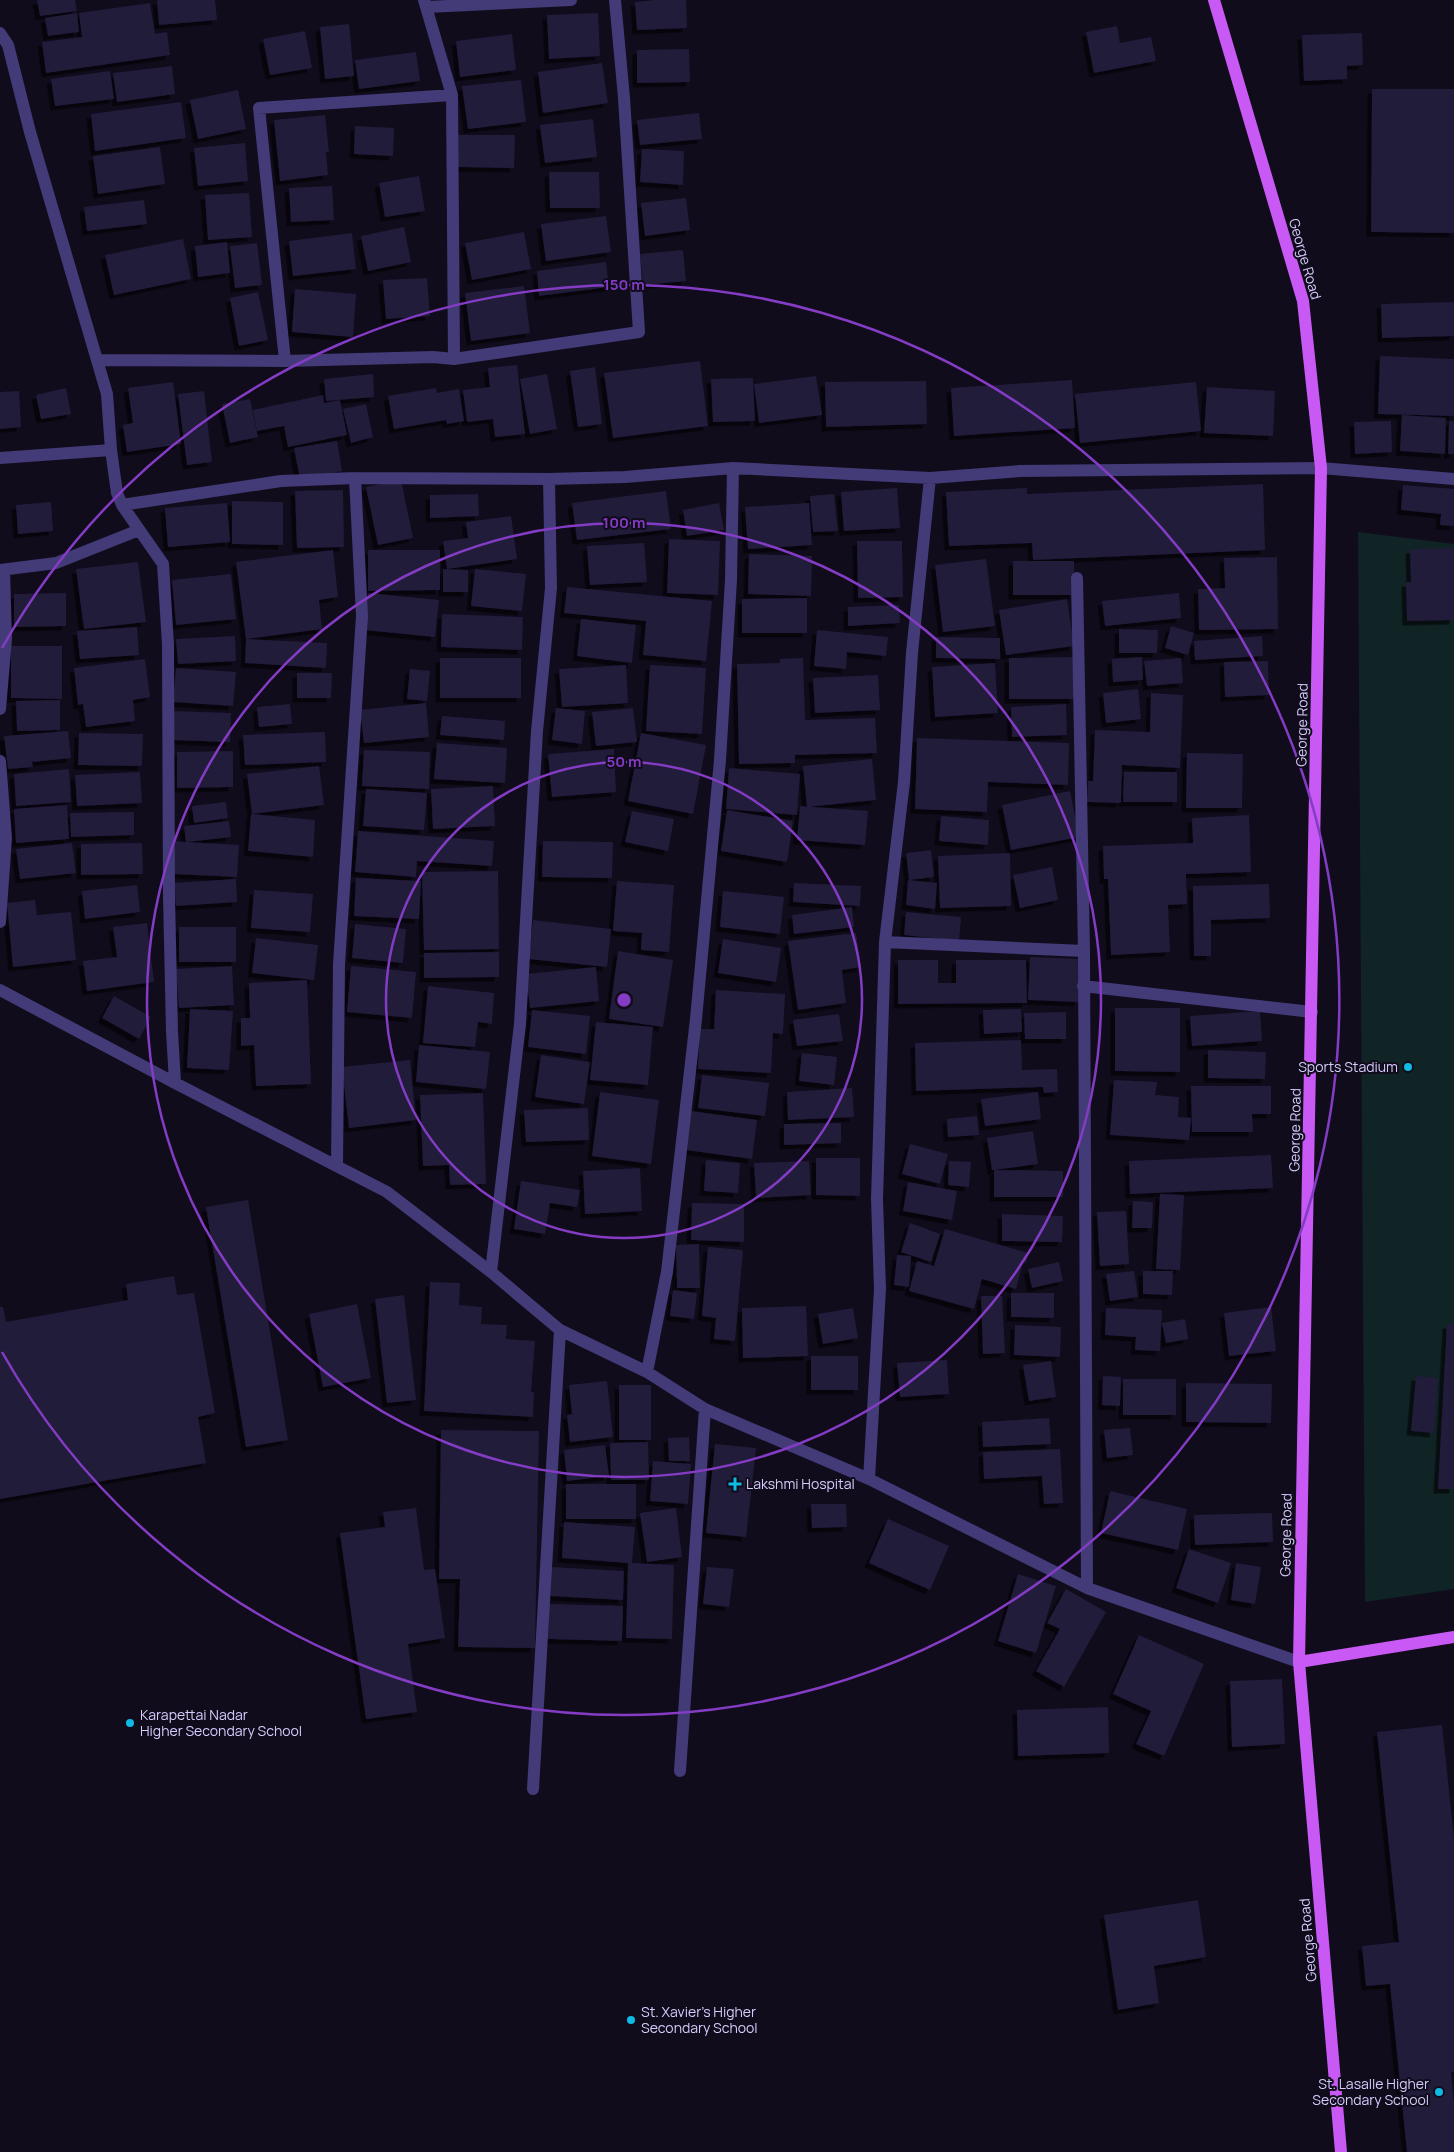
<svg xmlns="http://www.w3.org/2000/svg" width="1454" height="2152" font-family="Manrope,sans-serif">
<defs>
<filter id="shadow"><feDropShadow dx="-4.5" dy="4.5" stdDeviation="0" flood-color="#0009"/></filter>
</defs>
<rect width="100%" height="100%" fill="#110c1c"/>
<path fill="#102425" d="M1358 532 1454 544V1589L1365 1602Z"/>
<path fill="#241a3b" filter="url(#shadow)" d="M37 0H75L77 11 40 16Z
M157 0H215L217 20 159 25Z
M655 0H686L687 28 637 30 635 2Z
M150 3 155 34 167 32 170 55 46 73 42 42 82 37 79 13Z
M77 13 79 32 48 36 45 18Z
M598 13 600 56 549 59 547 15Z
M349 24 354 76 325 79 320 27Z
M1117 26 1120 43 1151 37 1156 61 1094 73 1086 32Z
M305 31 312 68 270 75 263 39Z
M1362 33 1363 65 1347 66V79L1304 81 1302 35Z
M512 34 516 70 460 77 456 41Z
M689 49 690 82 637 83V50Z
M416 52 420 81 359 89 355 60Z
M602 63 608 103 543 113 538 72Z
M172 66 175 94 117 102 113 73Z
M110 71 114 99 55 106 51 79Z
M521 80 526 122 468 129 462 86Z
M1372 89H1454V233L1371 232Z
M238 90 246 129 198 139 190 100Z
M181 102 186 138 95 151 91 114Z
M699 113 702 139 640 145 637 120Z
M325 115 329 152H326L328 175 280 181 274 120Z
M593 119 597 157 545 163 540 125Z
M355 126 394 128 393 156 354 154Z
M458 135H515L514 168 458 167Z
M245 143 248 181 198 186 194 148Z
M160 147 165 184 98 194 93 156Z
M642 149 684 151 683 185 640 182Z
M549 172H599L600 208H550Z
M419 176 425 211 385 217 379 183Z
M332 186 334 220 291 222 289 188Z
M249 193 252 237 208 240 205 195Z
M686 198 690 230 645 236 641 203Z
M144 200 147 224 87 231 84 207Z
M606 216 611 252 546 261 541 224Z
M404 227 411 262 368 271 361 236Z
M524 232 531 269 472 280 465 243Z
M352 233 356 269 293 276 289 241Z
M183 239 191 279 114 295 105 255Z
M227 242 230 273 198 277 195 246Z
M257 243 262 285 235 288 230 246Z
M683 250 686 281 643 285 640 254Z
M606 262 609 287 539 296 537 271Z
M427 278 430 316 386 319 383 280Z
M524 286 530 333 471 341 465 293Z
M295 289 356 294 353 337 292 332Z
M258 292 268 340 239 346 230 298Z
M1454 302V336L1382 338 1381 304Z
M1380 356 1454 359V416L1378 414Z
M700 361 708 426 613 438 604 373Z
M517 365 525 434 495 437 493 419 467 422 463 390 490 387 488 368Z
M595 367 602 424 578 427 570 371Z
M373 374 374 397 326 401 324 379Z
M547 374 557 429 530 434 520 379Z
M816 376 822 415 759 423 754 384Z
M753 378 755 421 713 422 711 379Z
M1072 380 1075 428 954 436 951 388Z
M926 381 927 424 826 427 825 382Z
M173 382 181 444 127 452 123 425 133 423 128 388Z
M1196 382 1201 431 1080 443 1075 394Z
M1207 387 1275 391 1273 436 1204 433Z
M66 388 71 414 41 419 36 395Z
M436 388 437 393 459 389 464 421 447 424 446 420 394 429 388 396Z
M19 391 21 427 0 429V392Z
M204 391 212 462 187 465 178 394Z
M323 395 324 403 340 400 347 435 288 447 284 426 257 431 253 410Z
M250 399 258 437 230 443 222 404Z
M366 404 373 437 351 443 343 409Z
M1402 415 1446 418 1445 454 1400 451Z
M1391 421 1392 452 1355 454 1354 422Z
M1449 421H1454V454H1448Z
M337 441 342 471 300 479 294 448Z
M401 480 413 538 378 545 366 487Z
M1263 484 1265 550 1033 560 1032 543 949 546 946 492 1027 488V494Z
M1403 485 1454 489V526L1440 525 1441 514 1401 510Z
M897 488 900 528 844 531 841 492Z
M343 490 344 547 297 548 295 491Z
M666 491 671 529 577 540 572 503Z
M478 494 479 516 430 518V495Z
M834 494 838 531 813 532 810 496Z
M232 501 283 502V545L232 544Z
M51 502 53 531 18 534 16 505Z
M227 503 230 542 168 547 165 508Z
M719 503 724 530 687 536 683 510Z
M809 503 812 545 748 549 745 507Z
M511 516 517 559 447 569 443 541 468 538 466 522Z
M669 539 720 541 718 595 667 593Z
M857 541H902L903 597 858 598Z
M644 543 647 582 590 585 587 546Z
M1454 548V620L1407 621 1406 582H1411L1410 549Z
M333 550 338 597 319 600 322 629 246 639 327 643 326 668 245 663 246 639 236 562Z
M368 550H440V590L368 591Z
M749 554 812 556 811 596 748 594Z
M1277 557 1278 629 1199 630 1198 589 1225 588 1224 558Z
M986 559 995 626 943 632 935 565Z
M1013 561H1074V595H1013Z
M138 562 146 622 84 629 76 569Z
M443 569 468 570V592H443Z
M475 569 526 574 522 611 471 606Z
M231 574 236 619 176 625 172 580Z
M567 587 712 601 706 661 643 655 646 621 564 613Z
M66 593V626L14 627V594Z
M368 593 439 600 435 637 364 630Z
M1179 593 1181 618 1105 626 1102 601Z
M807 598V633H742V599Z
M1067 599 1074 646 1006 655 999 610Z
M899 605 900 623 848 626V607Z
M442 614 523 617 522 650 441 647Z
M581 619 636 625 632 663 577 656Z
M1171 626 1194 633 1188 655 1165 648Z
M137 627 139 655 80 659 77 631Z
M1119 629 1158 630 1157 653H1119Z
M817 630 888 637 886 656 847 652 846 669 814 666Z
M235 636 236 661 178 664 176 639Z
M1262 636 1263 656 1195 660 1194 641Z
M936 637 1000 638V659L936 658Z
M11 646H62V699L11 698Z
M1073 657 1074 699H1009V658Z
M1142 657 1143 680 1113 682 1112 659Z
M440 658H521V698H440Z
M803 658 805 720 875 718 877 753 795 755V763L739 764 737 664 780 663V659Z
M1181 658 1183 683 1147 686 1144 661Z
M145 659 150 697 133 700 135 721 86 727 83 704 78 705 74 668Z
M1268 661 1269 695 1225 697 1224 662Z
M995 663 998 713 935 717 932 667Z
M626 665 628 703 562 707 559 669Z
M650 665 706 668 702 734 646 731Z
M176 668 236 672 233 706 173 702Z
M410 669 430 671 427 701 407 699Z
M297 673H332L331 698H297Z
M878 675 880 710 815 713 813 678Z
M1138 689 1141 719 1106 723 1103 693Z
M1151 693 1183 695 1180 768 1122 765 1121 803 1087 802 1088 781H1093L1095 730 1150 732Z
M60 700V730L17 731 16 701Z
M426 703 429 737 364 743 360 710Z
M290 704 292 724 259 727 257 707Z
M1066 704 1067 735 1012 737 1011 707Z
M556 708 585 711 582 744 552 740Z
M633 708 637 742 596 746 592 712Z
M172 711 231 713 230 742 170 740Z
M442 716 505 721 504 740 440 735Z
M68 731 71 758 32 762 33 767 8 769 4 736Z
M325 732 326 762 245 765 243 735Z
M79 733 143 734 142 766 78 765Z
M641 733 706 745 693 814 628 801Z
M917 738 1069 743 1068 785 988 782 987 812 915 809Z
M437 743 507 748 505 783 434 779Z
M614 749 616 792 552 797 548 754Z
M364 750 430 752 429 789 362 786Z
M233 751V787L177 788V752Z
M1187 753 1243 754 1242 808H1186Z
M872 759 876 800 807 807 803 766Z
M319 766 324 805 252 814 247 774Z
M729 768 800 774 797 815 726 809Z
M69 769 71 802 16 806 14 774Z
M140 772 142 803 77 806 75 775Z
M1124 772H1177V802H1123Z
M493 786 495 826 433 829 431 789Z
M366 789 427 793 424 830 363 826Z
M1070 791 1079 837 1011 850 1002 805Z
M226 802 228 818 194 823 192 806Z
M67 805 69 839 16 843 14 809Z
M800 806 868 811 865 845 797 840Z
M727 810 793 821 787 862 721 851Z
M632 811 674 819 668 851 625 842Z
M134 812V835L71 837 70 813Z
M251 814 315 820 313 857 248 851Z
M1249 815 1251 872 1186 874 1187 904 1168 905 1170 952 1111 955 1108 879H1104L1103 846 1193 843 1192 818Z
M941 816 989 820 988 845 939 841Z
M229 821 231 837 187 842 239 845 237 877 173 874 175 841 186 842 184 826Z
M358 831 494 841 492 866 417 861 416 877 355 872Z
M543 841 613 842 612 878 542 877Z
M72 843 76 873 20 879 16 849Z
M142 843 143 874 81 875V844Z
M931 850 934 877 909 880 906 853Z
M1010 853 1011 906 940 908 938 856Z
M1052 867 1058 900 1020 908 1013 875Z
M498 871 499 949 424 950 422 872Z
M356 878 421 881 419 919 354 916Z
M236 879 237 902 176 906 174 883Z
M908 880 937 883 935 909 906 905Z
M617 881 674 885 669 952 641 950 642 933 613 931Z
M794 883 861 886 860 906 793 902Z
M1269 884 1270 918 1211 920V956H1194L1193 886Z
M137 885 140 912 85 919 82 891Z
M254 890 313 894 310 932 251 928Z
M723 891 784 897 780 934 720 927Z
M35 900 37 915 71 912 76 960 13 967 7 903Z
M852 907 854 927 794 934 792 915Z
M906 912 961 917 959 941 904 935Z
M533 920 611 929 607 967 529 959Z
M147 923 154 982 87 991 83 961 117 957 113 927Z
M355 924 406 929 403 963 352 958Z
M179 927H236V962H179Z
M856 933 861 967 842 970 846 1003 798 1010 788 941Z
M256 938 318 945 314 980 252 973Z
M723 939 781 948 776 982 718 973Z
M618 951 673 960 663 1027 609 1019Z
M499 952V977L424 978V953Z
M1030 957 1080 959 1079 1002 1028 1000Z
M898 960H938V983H956V960H1026L1027 1003 898 1004Z
M232 966 234 1005 179 1008 176 969Z
M351 966 416 972 412 1018 347 1012Z
M596 967 599 1001 530 1008 526 974Z
M307 980 311 1084 256 1086 254 1045 241 1046V1018H250L249 983Z
M428 986 494 993 492 1024 478 1022 475 1047 423 1043Z
M716 990 785 994 783 1034 773 1033 771 1073 698 1069 700 1029H714Z
M114 996 151 1017 139 1039 102 1018Z
M1115 1008H1180V1072L1115 1071Z
M190 1009 233 1011 229 1070 187 1068Z
M1021 1009 1022 1032 984 1034 983 1010Z
M532 1010 590 1016 586 1054 528 1047Z
M1260 1011 1262 1041 1192 1046 1190 1016Z
M1066 1012V1039H1025L1024 1013Z
M839 1014 843 1041 797 1046 793 1020Z
M596 1022 653 1027 648 1085 590 1080Z
M1021 1040 1022 1070 1057 1069 1058 1092 1044 1093 1043 1087 916 1091 915 1043Z
M419 1045 490 1052 486 1089 416 1082Z
M1208 1050 1266 1052 1265 1079 1208 1078Z
M802 1053 837 1057 834 1085 799 1081Z
M541 1055 590 1062 584 1104 535 1097Z
M410 1060 416 1120 349 1128 342 1067Z
M702 1075 769 1083 765 1116 698 1108Z
M1114 1080 1157 1082 1155 1095 1179 1097 1178 1117 1191 1118 1189 1140 1110 1135Z
M1191 1086H1271V1114H1252L1253 1132H1192Z
M852 1088 854 1117 788 1120 787 1092Z
M600 1092 659 1100 651 1164 592 1156Z
M1038 1092 1041 1119 985 1126 981 1099Z
M483 1093 486 1184 450 1185 449 1165 423 1166 420 1095Z
M588 1108 589 1140 526 1142 524 1110Z
M691 1111 757 1120 752 1159 686 1150Z
M977 1116 979 1135 948 1137 947 1119Z
M841 1123V1143L784 1145V1124Z
M1033 1131 1038 1164 994 1170 1063 1171V1197H994V1170H992L987 1138Z
M910 1144 948 1154 940 1184 902 1174Z
M1271 1155 1273 1188 1130 1194 1129 1161Z
M816 1158H860V1196L816 1195Z
M706 1160 740 1163 738 1193 704 1191Z
M809 1161 811 1195 756 1198 754 1163Z
M949 1161 971 1162 969 1187 948 1185Z
M640 1168 642 1211 585 1214 583 1171Z
M521 1181 580 1190 577 1207 550 1203 545 1234 514 1229Z
M908 1182 957 1191 952 1220 903 1211Z
M1160 1194 1184 1195 1180 1270 1156 1269Z
M248 1200 288 1440 246 1447 206 1207Z
M1133 1201 1153 1202 1152 1228H1132Z
M692 1203 744 1204V1242L691 1240Z
M1126 1211 1129 1264 1100 1266 1097 1212Z
M1002 1214 1063 1216 1062 1242 1002 1241Z
M910 1223 940 1234 931 1262 901 1252Z
M945 1229 1028 1253 1026 1263 1023 1262 1016 1289 982 1279 974 1309 909 1291 917 1261 934 1266Z
M699 1244 700 1288H677L676 1245Z
M708 1247 743 1250 735 1341 714 1339 716 1318 702 1316Z
M897 1255 911 1256 909 1287 894 1285Z
M1059 1262 1063 1281 1032 1288 1028 1269Z
M1134 1271 1138 1297 1110 1301 1106 1274Z
M1143 1271H1173L1172 1295 1143 1294Z
M174 1276 177 1295 194 1293 215 1413 198 1417 206 1463 0 1499V1307H3L6 1322 128 1300 126 1284Z
M430 1282 460 1283 459 1305 482 1307 481 1324 507 1325 506 1339 535 1341 531 1392H534L533 1417 424 1411Z
M673 1290 697 1293 694 1319 670 1316Z
M1011 1293H1054V1318L1011 1317Z
M404 1295 416 1400 387 1403 375 1299Z
M981 1296H1002L1005 1353 983 1354Z
M357 1304 371 1378 323 1387 309 1314Z
M806 1306 808 1356 743 1358 742 1308Z
M1271 1307 1276 1351 1229 1356 1224 1313Z
M853 1308 858 1338 823 1344 818 1314Z
M1106 1308 1162 1310 1160 1351 1135 1350 1136 1337 1105 1335Z
M1185 1319 1188 1339 1166 1343 1162 1323Z
M1447 1324H1454V1489H1438Z
M1015 1325 1061 1327 1060 1357 1014 1355Z
M811 1356H858V1390H811Z
M947 1360 949 1394 900 1397 897 1363Z
M1051 1361 1056 1397 1029 1401 1023 1365Z
M1103 1376 1121 1377 1120 1406 1102 1405Z
M1416 1376 1438 1378 1434 1433 1411 1431Z
M1123 1379H1176V1415H1123Z
M607 1381 613 1437 570 1442 567 1415 572 1414 569 1385Z
M1186 1383 1272 1384 1271 1423 1186 1422Z
M619 1385H651V1440H619Z
M1049 1418 1051 1444 983 1447 982 1422Z
M1130 1428 1133 1455 1107 1458 1104 1430Z
M441 1430 539 1431 535 1648 458 1647 460 1579H439Z
M689 1437 690 1461H669L668 1438Z
M648 1442 649 1480H611L610 1443Z
M715 1444 756 1448 746 1537 706 1533Z
M605 1445 609 1476 567 1481 564 1450Z
M1060 1449 1063 1503 1044 1504 1042 1476 984 1479 983 1452Z
M653 1461 691 1464 688 1504 650 1501Z
M566 1484H636V1519H566Z
M1110 1491 1187 1509 1178 1550 1101 1533Z
M811 1504H846L847 1527 812 1528Z
M416 1508 424 1570 435 1569 445 1638 408 1644 417 1712 366 1719 340 1533 385 1527 383 1512Z
M676 1508 682 1557 647 1562 640 1513Z
M1272 1513 1273 1542 1195 1545 1194 1515Z
M888 1519 949 1546 930 1590 869 1563Z
M564 1522 635 1527 632 1563 674 1565 672 1639 626 1638 628 1563 562 1558Z
M1189 1549 1231 1563 1218 1603 1176 1588Z
M1236 1563 1261 1567 1255 1604 1231 1600Z
M551 1567 624 1571 623 1600 550 1596Z
M707 1567 734 1569 729 1607 703 1604Z
M1018 1574 1056 1586 1036 1653 998 1641Z
M1066 1589 1106 1612 1064 1687 1036 1671 1060 1629 1047 1623Z
M549 1604 623 1606 622 1641 548 1639Z
M1139 1635 1204 1664 1164 1756 1136 1744 1151 1711 1113 1694Z
M1282 1679 1285 1744 1232 1747 1230 1681Z
M1108 1707 1109 1753 1018 1756 1017 1710Z
M1442 1725 1454 1838V2072H1451L1454 2103V2152H1407L1390 1984 1366 1986 1362 1946 1399 1942 1377 1732Z
M1198 1900 1206 1957 1154 1966 1159 2003 1118 2010 1104 1915Z"/>
<g fill="none" stroke-linecap="round" stroke-linejoin="round">
<path stroke="#433a78" stroke-width="12" d="M424 0 452 95 259 108 285 361 433 357 454 359 639 332 624 98 615 0
M427 7 571 0
M0 33 8 45 30 132 107 394 111 450 117 493 122 505 281 481 355 478 549 479 625 477 733 468 930 478 1020 471 1321 468 1454 479
M452 95 454 359
M97 360 285 361
M0 458 111 450
M122 505 163 564 168 645 169 897 172 1031 175 1083
M0 570 56 563 139 530
M1077 578 1084 951 1087 1588
M0 709 6 639 4 570
M0 761 6 838 0 922
M885 942 1084 951
M1083 986 1312 1012
M0 990 175 1083 387 1192 491 1272 560 1330 647 1372 705 1409 869 1479 1087 1588 1299 1662
M337 1166 339 964 362 616 355 478
M491 1272 520 1024 537 731 551 588 549 479
M647 1372 667 1272 696 1019 720 760 731 580 733 468
M869 1479 880 1289 877 1199 885 942 904 782 912 653 930 478
M680 1771 705 1409
M533 1789 560 1330"/>
<path stroke="#c959f4" stroke-width="12" d="M1214 0 1303 301 1321 468 1299 1662 1341 2152
M1299 1662 1454 1637"/>
</g>
<g fill="none" stroke="#843cc5" stroke-width="2.5">
<circle cx="624" cy="1000" r="238"/>
<circle cx="624" cy="1000" r="477"/>
<path d="M2 648A715 715 0 1 1 2 1352"/>
</g>
<g fill="#0fbae4" stroke="#110c1c" stroke-width="2">
<circle cx="1408" cy="1067" r="5"/>
<path d="M732.5 1476.5h5v5h5v5h-5v5h-5v-5h-5v-5h5z"/>
<circle cx="130" cy="1723" r="5"/>
<circle cx="631" cy="2020" r="5"/>
<circle cx="1439" cy="2092" r="5"/>
</g>
<g text-anchor="middle" stroke-width="4" stroke-linejoin="round" paint-order="stroke">
<g font-size="14" fill="#d5cbfc" stroke="#110c1c">
<text transform="translate(1305 259) rotate(74)" y="5">George Road</text>
<text transform="translate(1302 725) rotate(-89)" y="5">George Road</text>
<text transform="translate(1295 1130) rotate(-89)" y="5">George Road</text>
<text transform="translate(1286 1535) rotate(-89)" y="5">George Road</text>
<text transform="translate(1308 1940) rotate(-95)" y="5">George Road</text>
</g>
<g font-size="14" fill="#d5cbfc" stroke="#110c1c" text-anchor="start">
<text x="1398" y="1072" text-anchor="end">Sports Stadium</text>
<text x="746" y="1489">Lakshmi Hospital</text>
<text x="140" y="1720">Karapettai Nadar<tspan x="140" dy="16">Higher Secondary School</tspan></text>
<text x="641" y="2017">St. Xavier's Higher<tspan x="641" dy="16">Secondary School</tspan></text>
<text x="1429" y="2089" text-anchor="end">St. Lasalle Higher<tspan x="1429" dy="16">Secondary School</tspan></text>
</g>
</g>
<circle cx="624" cy="1000" r="8" fill="#843cc5" stroke="#110c1c" stroke-width="2.5"/>
<g font-size="15" text-anchor="middle" font-weight="bold" fill="#843cc5" stroke="#110c1c" stroke-width="4" stroke-linejoin="round" paint-order="stroke">
<text x="624" y="290">150 m</text>
<text x="624" y="528">100 m</text>
<text x="624" y="767">50 m</text>
</g>
</svg>
